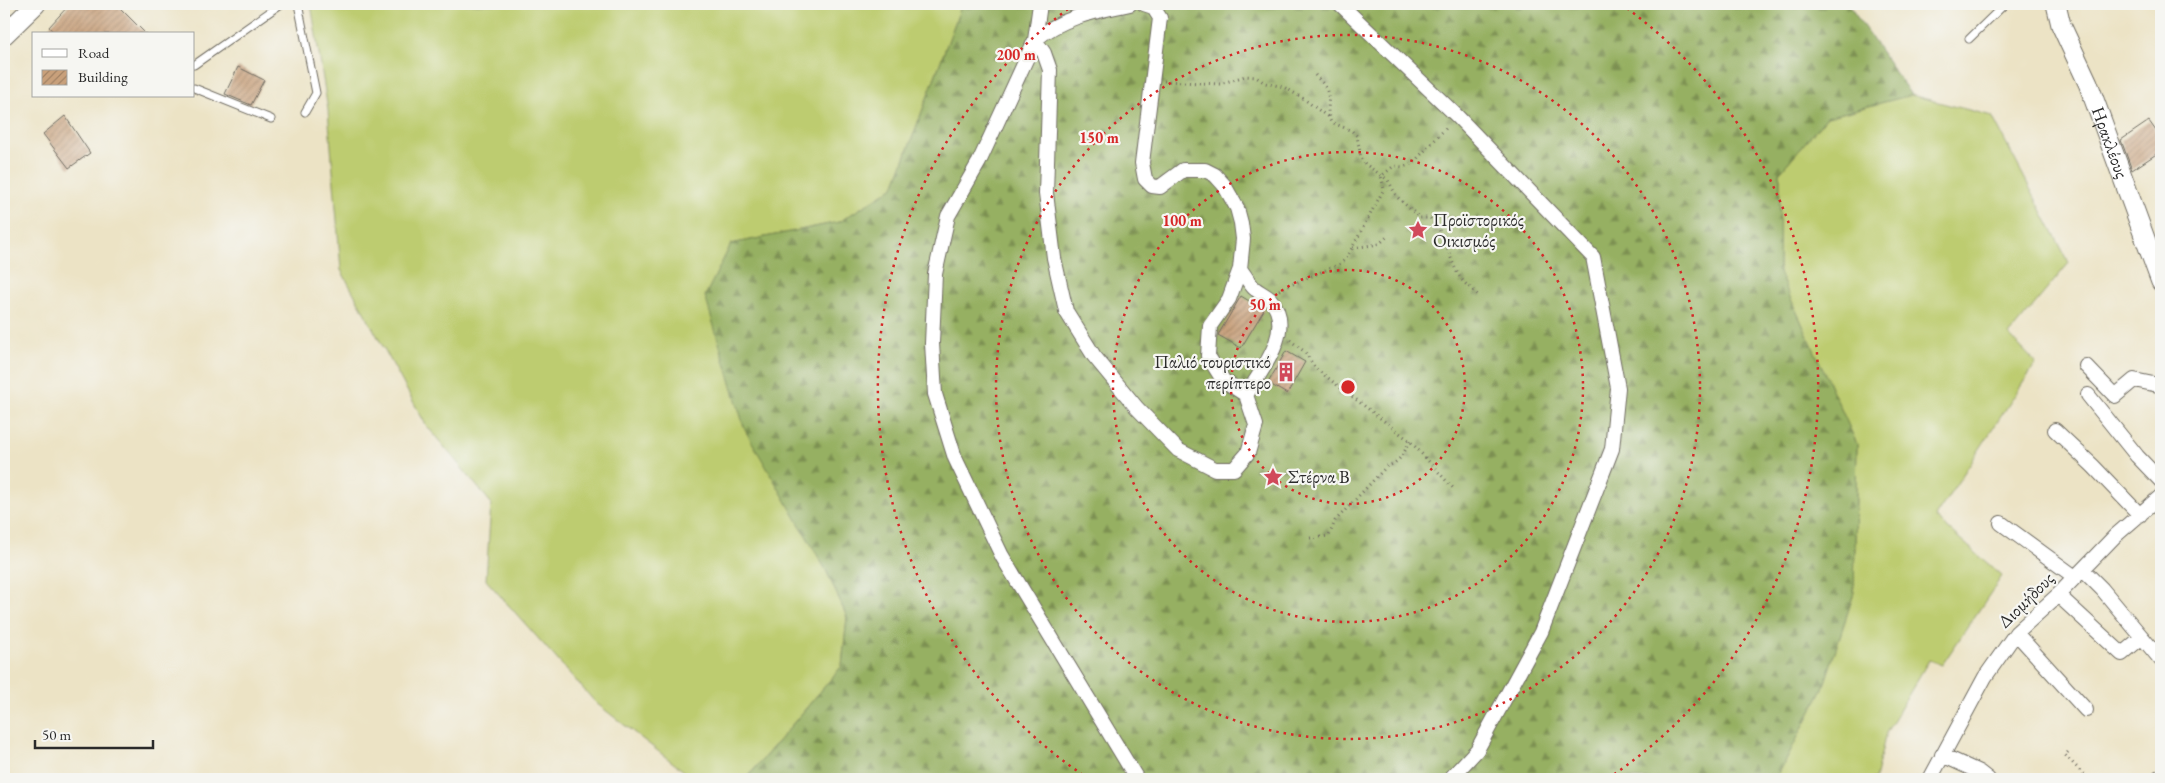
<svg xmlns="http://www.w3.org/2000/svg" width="2165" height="783" font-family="'EB Garamond',serif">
<defs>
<pattern id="forest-firs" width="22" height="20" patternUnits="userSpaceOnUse" patternTransform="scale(1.25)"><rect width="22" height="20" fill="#96b062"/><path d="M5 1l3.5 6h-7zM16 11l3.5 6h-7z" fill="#7b8f51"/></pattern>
<pattern id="building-hatch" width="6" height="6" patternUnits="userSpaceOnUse" patternTransform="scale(1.25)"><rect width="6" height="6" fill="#c8a07b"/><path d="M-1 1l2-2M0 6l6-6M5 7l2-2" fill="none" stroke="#a38365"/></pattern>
</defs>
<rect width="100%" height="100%" fill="#f6f6f2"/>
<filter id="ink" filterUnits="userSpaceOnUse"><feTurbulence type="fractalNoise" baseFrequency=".02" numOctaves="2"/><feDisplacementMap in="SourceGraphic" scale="10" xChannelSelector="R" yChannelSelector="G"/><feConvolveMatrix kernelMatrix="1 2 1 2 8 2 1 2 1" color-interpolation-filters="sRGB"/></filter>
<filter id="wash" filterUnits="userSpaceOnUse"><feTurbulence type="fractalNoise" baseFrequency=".0096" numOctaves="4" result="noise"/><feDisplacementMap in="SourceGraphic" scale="20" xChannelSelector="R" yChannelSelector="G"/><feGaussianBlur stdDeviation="1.12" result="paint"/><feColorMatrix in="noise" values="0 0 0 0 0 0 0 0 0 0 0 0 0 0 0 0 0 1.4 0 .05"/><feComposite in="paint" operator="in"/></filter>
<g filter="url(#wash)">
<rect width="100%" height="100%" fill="#ece3c5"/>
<path fill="#bdcc6f" stroke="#747c4d" d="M311 4H962L894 187 839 222 731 244 827 572 847 617 842 666 746 779H694L596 703 486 580 491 503 426 425 341 270 328 110Z
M1911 95 1992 116 2069 263 2009 335 2036 363 1935 517 2002 576 1942 665 1929 660 1886 733 1875 779H1776L1823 688 1854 593 1857 445 1779 273 1780 172 1827 117Z"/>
<path fill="url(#forest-firs)" stroke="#606e46" d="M962 4H1848L1911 95 1827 117 1780 172 1779 273 1857 444 1854 593 1823 688 1776 779H746L842 666 847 617 827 572 745 430 705 296 731 244 839 222 894 187Z"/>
<g id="blocks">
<path fill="url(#building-hatch)" d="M70 4H116L146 34H55L49 27Z
M238 67 264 80 251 105 225 94Z
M65 116 90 153 69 168 43 134Z
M2149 121 2161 138V151L2132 170 2121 140Z
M1241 296 1264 310 1241 348 1218 335Z
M1286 351 1305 362 1287 394 1268 383Z"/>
</g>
</g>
<g filter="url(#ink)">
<use href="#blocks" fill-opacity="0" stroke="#6f6b61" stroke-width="1"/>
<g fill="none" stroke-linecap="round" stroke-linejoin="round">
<defs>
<path id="lane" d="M298 4 316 93 305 112
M1969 39 2005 4
M194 65 281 4
M194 88 271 119"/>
<path id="street" d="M1340 4 1457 116 1593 257 1618 388 1612 449 1541 632 1477 750 1450 779
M1035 40C1061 17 1097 11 1130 4
M1035 40 1040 4
M1240 269C1245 275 1249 283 1254 288 1259 292 1265 295 1270 299 1296 328 1262 370 1246 395
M2086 366 2115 396 2134 380 2158 385 2161 382
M2088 395 2137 456 2161 481
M2055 430 2093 466 2140 515
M2001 523 2075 577
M2083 570 2102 589 2161 660
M2058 595 2122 654 2142 637
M2016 633 2086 710
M1942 755 1979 772 1988 779
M1137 779 1002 556 955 458 935 394 932 343 935 274 948 216 979 162 1035 40 1044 53 1050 70 1046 193 1054 258 1066 311 1094 356 1137 408 1178 450 1215 469H1234L1248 453 1256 425 1246 395 1223 380 1208 356 1210 326 1229 299 1240 269 1243 239 1241 223 1237 208 1224 185 1215 175 1205 170H1183L1160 187 1152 186 1145 179 1142 163 1160 18 1153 7 1144 4
M1930 779 1985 677 2016 633 2058 595 2115 536 2161 496
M2157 779 2161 776"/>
<g id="secondary">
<path id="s1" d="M2056 4 2061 25 2088 83 2161 282"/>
<path d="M4 35 36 4"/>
</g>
</defs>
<use href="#lane" stroke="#6f6b61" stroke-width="9"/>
<use href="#street" stroke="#6f6b61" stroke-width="16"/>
<use href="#secondary" stroke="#6f6b61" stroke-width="21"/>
<path stroke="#6f6b61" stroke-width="3" stroke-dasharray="1 4" stroke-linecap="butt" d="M1315 75C1319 80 1325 84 1327 91 1331 101 1325 112 1331 122L1352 131 1357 136 1361 158 1365 164 1388 180 1397 197 1420 218H1430C1447 235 1448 259 1461 279 1466 285 1473 290 1478 295
M1164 81 1220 84 1245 76 1256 77 1265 83 1284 87 1304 99 1328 117
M1353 248 1379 244 1388 236
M1279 290 1340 264 1346 259 1384 189 1381 176 1394 166 1403 167 1412 164 1448 126
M1290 340 1305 352 1315 368 1410 441 1453 488
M1310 538 1329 536 1335 521 1387 466C1400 463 1404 452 1410 441
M2068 752 2065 755 2088 779"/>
<use href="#lane" stroke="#fff" stroke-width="7"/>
<use href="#street" stroke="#fff" stroke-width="14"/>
<use href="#secondary" stroke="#fff" stroke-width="19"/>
</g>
</g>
<g fill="none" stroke="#d62828" stroke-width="2.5" stroke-dasharray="2.5 5">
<circle cx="1348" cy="387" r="117"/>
<circle cx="1348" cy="387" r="235"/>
<circle cx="1348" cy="387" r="352"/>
<path d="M1089 779A470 470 0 0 1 1075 4M1621 4A470 470 0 0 1 1607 779"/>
</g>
<defs>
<symbol id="sight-bare" viewBox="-9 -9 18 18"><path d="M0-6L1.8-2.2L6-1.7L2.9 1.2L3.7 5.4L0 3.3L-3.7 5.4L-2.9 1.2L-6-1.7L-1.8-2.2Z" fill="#d1495b" stroke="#f6f6f2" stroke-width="2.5" paint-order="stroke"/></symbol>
<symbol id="building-bare" viewBox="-9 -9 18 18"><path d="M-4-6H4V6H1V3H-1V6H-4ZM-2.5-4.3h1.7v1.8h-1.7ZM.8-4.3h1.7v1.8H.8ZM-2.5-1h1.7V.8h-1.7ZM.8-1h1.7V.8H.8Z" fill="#d1495b" stroke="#f6f6f2" stroke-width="2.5" paint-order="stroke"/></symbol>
</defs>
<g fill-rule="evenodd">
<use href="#sight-bare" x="1404" y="216" width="28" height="28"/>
<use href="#building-bare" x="1272" y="358" width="28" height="28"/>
<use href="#sight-bare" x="1259" y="463" width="28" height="28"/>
</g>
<g text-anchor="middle" stroke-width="4.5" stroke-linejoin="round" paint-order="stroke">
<g font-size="18" fill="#2b2b2b" stroke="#f6f6f2">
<text dy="6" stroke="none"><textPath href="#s1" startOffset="149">Ηρακλέους</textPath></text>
<text transform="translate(2026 600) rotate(-45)" y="6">Διομήδους</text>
</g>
<g font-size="18" fill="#2b2b2b" stroke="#f6f6f2" text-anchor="start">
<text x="1433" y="226">Προϊστορικός<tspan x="1433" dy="21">Οικισμός</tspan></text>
<text x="1271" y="368" text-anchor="end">Παλιό τουριστικό<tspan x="1271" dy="21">περίπτερο</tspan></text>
<text x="1288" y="483">Στέρνα Β</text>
</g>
</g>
<circle cx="1348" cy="387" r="8" fill="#d62828" stroke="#f6f6f2" stroke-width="2.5"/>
<g font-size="15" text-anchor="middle" font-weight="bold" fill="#d62828" stroke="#f6f6f2" stroke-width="4.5" stroke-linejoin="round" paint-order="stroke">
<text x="1016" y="60">200 m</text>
<text x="1099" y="143">150 m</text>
<text x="1182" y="226">100 m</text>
<text x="1265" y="310">50 m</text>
</g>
<rect width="2165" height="783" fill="none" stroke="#f6f6f2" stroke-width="20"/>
<rect x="32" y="32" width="162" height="65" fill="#f6f6f2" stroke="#a5a5a2"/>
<rect x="42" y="49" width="25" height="8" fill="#ffffff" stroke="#a5a5a2"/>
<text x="78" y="58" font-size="15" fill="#2b2b2b">Road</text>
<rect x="42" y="70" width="25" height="15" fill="url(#building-hatch)" stroke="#a5a5a2"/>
<text x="78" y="82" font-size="15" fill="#2b2b2b">Building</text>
<path d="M35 740v8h118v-8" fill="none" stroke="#2b2b2b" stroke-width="2.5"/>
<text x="42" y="740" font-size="15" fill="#2b2b2b" stroke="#f6f6f2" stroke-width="4" paint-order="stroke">50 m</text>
</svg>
